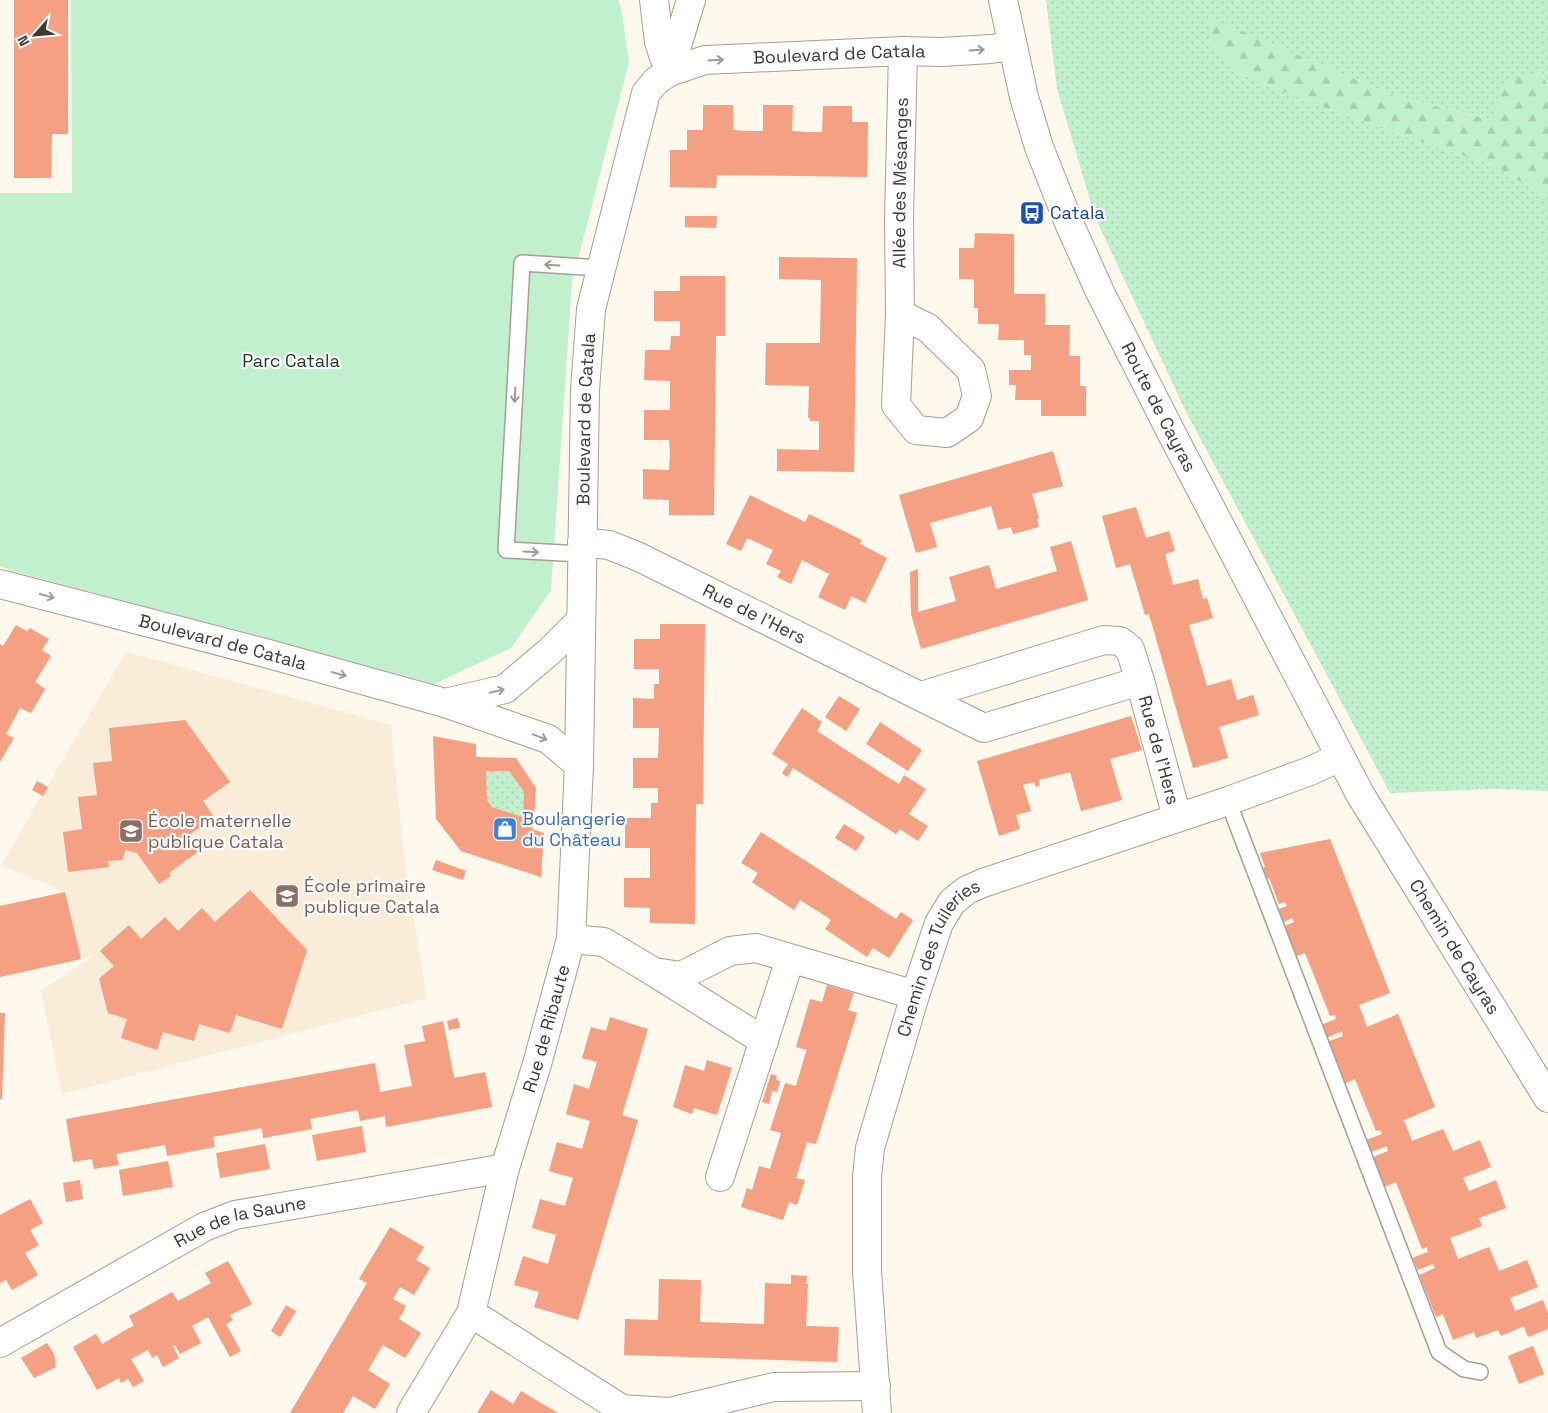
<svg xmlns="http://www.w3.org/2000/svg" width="1548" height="1413" font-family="'Space Grotesk',sans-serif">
<defs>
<pattern id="grass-dots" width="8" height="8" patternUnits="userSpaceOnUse" patternTransform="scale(1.25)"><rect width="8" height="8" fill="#c1f0cd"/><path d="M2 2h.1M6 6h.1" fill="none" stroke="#a7cfb0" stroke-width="1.8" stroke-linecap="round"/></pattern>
<pattern id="forest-firs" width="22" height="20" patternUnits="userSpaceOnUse" patternTransform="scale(1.25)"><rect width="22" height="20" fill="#c1f0cd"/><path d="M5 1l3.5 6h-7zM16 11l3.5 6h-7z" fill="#a7cfb0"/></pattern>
</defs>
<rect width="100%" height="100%" fill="#fff8ed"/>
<path fill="#f9ecd8" d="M126 652 391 725 405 865 427 998 62 1094 41 991 98 953 81 959 65 892 1 865Z"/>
<path fill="url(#grass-dots)" d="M1046 0H1548V88L1541 70 1494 120 1394 96 1210 18 1209 41 1240 74 1343 115 1424 143 1493 165 1541 194 1548 196V791L1497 789 1390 793 1186 412 1095 217 1057 89Z
M486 771H509L524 792 523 817 492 807 487 800Z"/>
<path fill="url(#forest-firs)" d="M1209 17 1394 96 1493 120 1502 84 1541 70 1548 88V196L1541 194 1493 165 1424 143 1343 115 1240 74 1209 41Z"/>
<path fill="#c1f0cd" d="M71 0H618L621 7 629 62 572 282 551 590 511 648 434 684 12 571 0 566V193H72Z"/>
<path fill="#f59f83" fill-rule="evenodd" d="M14 0H68V134H52L51 178H14Z
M703 105H733V130L748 131H763V105H793L792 131 807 132H822L823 106H852V122H868L867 177 717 175 716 188 670 187V150H687V130H703Z
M685 216H717L716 228 685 227Z
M975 233 1014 234V294H1045V325H1070L1069 356H1080V386H1086V416H1041V400H1015L1016 385H1009V370H1031V355H1024V340H998L999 324H978V308H974V279H959V248H974Z
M779 257 857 258 854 472 777 471V449L819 450V421H810V418H808L809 386 765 385 766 343H820L821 280 779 279Z
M680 276H725V336H716L714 515H669V500L643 499V469L669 470 670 455 669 440H644V410H670V381L644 380 645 350H670L671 336H680V321H654V291H680Z
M1053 451 1063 486 1032 494 1039 518 1037 519 1039 527 1013 534 1011 527 998 530 991 506 930 523 937 547 916 553 899 495Z
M750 495 805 522 809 514 862 540 860 544 887 558 865 603 851 596 845 610 818 597 829 574 802 560 791 584 777 577 781 571 766 564 773 550 747 538 741 551 726 544Z
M1136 507 1146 538 1169 531 1175 551 1165 554 1173 585 1198 579 1203 599 1207 598 1213 618 1189 625 1207 686 1231 679 1237 700 1253 695 1259 715 1219 727 1228 758 1193 768 1149 614 1145 615 1130 564 1116 568 1102 516Z
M1071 541 1088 600 921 649 911 614 910 572 918 569V612L956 601 949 577 989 565 996 589 1057 571 1050 547Z
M660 624H705L703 804H696L695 924 650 923V908L624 907V878H650V848H625V818H651V803H658V788H633V758H658L659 728H633V698L654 699V684H659V669H634V639H660Z
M16 625 27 631 30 628 49 639 42 650 51 656 35 682 45 689 31 713 20 708 6 734 14 738 0 762V644L3 646Z
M839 696 860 709 846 731 825 717Z
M802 708 822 722 817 731 886 776 899 784 904 775 926 789 909 814 928 826 918 841 900 829 896 834 793 768 787 777 782 773 788 764 772 754Z
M1131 716 1142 750 1110 759 1122 800 1081 811 1070 772 1039 780 1040 785 1036 787 1034 782 1023 785 1031 811 1016 815 1020 829 999 836 977 761Z
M185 720 230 782 203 801 214 817 188 836 199 851 169 873 171 876 159 884 137 853 126 850 122 860 108 861 109 867 68 872 63 832 82 829 78 797 97 795 93 763 112 761 109 728Z
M880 722 922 750 908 771 866 744Z
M433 736 476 744V757L516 758 536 788 534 820 532 829 544 833 541 877 461 851 436 819ZM486 771H509L524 792 523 817 492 807 487 800Z
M37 781 48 787 43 796 32 790Z
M844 824 865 837 856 851 835 838Z
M761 832 896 919 901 912 913 920 889 958 873 948 867 957 825 929 831 920 827 917 800 900 794 910 752 882 758 873 741 863Z
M1330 839 1390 993 1359 1005 1367 1027 1398 1014 1435 1107 1404 1120 1412 1141 1443 1129 1453 1151 1480 1140 1491 1167 1463 1178 1469 1191 1496 1180 1506 1208 1479 1218 1482 1226 1450 1238 1458 1259 1489 1247 1499 1271 1527 1260 1538 1287 1510 1298 1515 1311 1543 1300 1548 1314V1329L1528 1337 1524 1326 1501 1336 1498 1330 1476 1338 1474 1332 1453 1340 1443 1314 1436 1317 1419 1275 1435 1268 1433 1264 1418 1270 1412 1258 1428 1252 1427 1247 1422 1249 1396 1182 1384 1187 1373 1157 1388 1151 1387 1146 1371 1152 1366 1140 1382 1134 1380 1130 1376 1131 1355 1079 1344 1084 1327 1042 1343 1036 1342 1031 1326 1038 1321 1025 1336 1019 1335 1015 1330 1016 1305 953 1294 957 1282 927 1294 922 1292 918 1281 923 1276 910 1287 906 1285 902 1279 904 1269 878 1264 879 1260 869 1265 867 1260 853Z
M436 860 466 871 463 880 432 870Z
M250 890 307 950 282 1029 236 1015 230 1033 199 1024 194 1041 163 1032 157 1050 121 1038 127 1019 108 1013 99 979 114 966 100 951 129 925 141 939 165 917 178 931 202 908 215 922Z
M65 892 81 959 0 977V906Z
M827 985 854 993 848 1010 857 1013 816 1144 807 1142 796 1178 805 1180 797 1205 789 1202 783 1220 741 1207 747 1188 752 1190 759 1166 770 1169 781 1133 770 1130 785 1083 796 1086 805 1055 807 1050 796 1047 810 999 822 1002Z
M0 1013H5L2 1099H0Z
M610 1017 648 1029 622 1115 638 1120 578 1320 534 1307 539 1292 514 1285 523 1256 548 1264 556 1235 532 1228 540 1199 565 1206 573 1178 549 1171 557 1142 582 1149 590 1121 566 1114 574 1084 589 1089 593 1075 597 1062 582 1058 591 1027 606 1031Z
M458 1018 460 1028 449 1030 447 1021Z
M443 1021 454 1078 485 1072 492 1107 386 1127 385 1116 360 1121 358 1110 310 1119 312 1129 269 1137 263 1138 262 1128 213 1137 215 1147 167 1156 165 1145 116 1154 119 1165 106 1167 94 1169 92 1159 73 1162 66 1119 375 1063 380 1092 412 1086 404 1045 425 1041 422 1026Z
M707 1060 732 1068 717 1115 694 1108 692 1114 673 1107 685 1065 704 1071Z
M771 1074 777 1076 776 1080 780 1081 777 1092 772 1091 769 1104 762 1102Z
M362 1126 366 1152 317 1161 312 1135Z
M265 1144 270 1169 220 1178 216 1153Z
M168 1161 173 1187 123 1196 119 1170Z
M80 1180 83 1199 66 1202 63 1183Z
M30 1199 43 1223 30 1230 39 1245 25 1253 38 1275 12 1290 6 1280 0 1283V1215Z
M390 1227 424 1247 416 1260 430 1268 414 1295 400 1287 393 1299 406 1306 399 1319 421 1333 405 1358 383 1345 368 1370 390 1384 375 1409 353 1396 343 1413H290L367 1283 359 1279Z
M228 1261 252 1304 230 1315 233 1320 226 1324 241 1351 230 1357 208 1317 192 1326 201 1343 180 1354 175 1345 173 1346 179 1358 163 1367 157 1355 152 1358 148 1350 131 1359 144 1381 133 1387 128 1379 121 1383 119 1378 97 1390 73 1347 96 1334 102 1344 129 1328 134 1326 129 1316 172 1292 178 1301 211 1283 205 1273Z
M791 1275 807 1276 806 1284H808L806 1326 839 1327 837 1362 624 1355 625 1319 658 1320 659 1279 701 1280 700 1322 764 1324 765 1283 791 1284Z
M286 1305 296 1311 280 1337 271 1331Z
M47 1343 54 1354 56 1367 34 1378 21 1358Z
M1533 1346 1544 1374 1519 1384 1508 1356Z
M491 1390 513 1404 521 1391 558 1413H477Z"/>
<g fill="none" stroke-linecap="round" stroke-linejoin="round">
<defs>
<path id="lane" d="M582 554 506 550 522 263 601 268
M1228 801 1439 1352 1464 1369 1480 1372"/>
<g id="street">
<path d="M654 0 659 42 669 72"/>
<path d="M669 72 691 0"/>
<path d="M900 314 928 328 971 370 977 396 969 418 947 433 916 430 896 405Z"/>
<path id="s1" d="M900 314 899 219 903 51"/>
<path id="s2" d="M582 542 609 545 639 557 984 728 1140 681 1177 817"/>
<path id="s3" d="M0 584 265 653 445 703 505 689 550 651 581 620"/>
<path d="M921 696 1104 640 1120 641 1130 649 1140 681"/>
<path d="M445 703 548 739 579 765"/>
<path d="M571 939 604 942 654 972 681 976 730 951 756 948 915 995"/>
<path d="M657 974 764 1041"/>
<path d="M720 1177 790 959"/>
<path d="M471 1313 628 1413"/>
<path id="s4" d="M0 1343 204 1227 235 1215 505 1168"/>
<path d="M621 1409 669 1412 774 1387 876 1386"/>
<path id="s5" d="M411 1413 471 1313 505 1168 537 1064 571 939 579 765 585 390 591 309 646 93 656 81 669 72 705 60 903 51 941 52 991 49 1012 46"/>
<path id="s6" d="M877 1413 867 1271V1177L870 1148 915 995 939 923 952 902 967 890 983 883 1228 801 1310 771 1340 757"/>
</g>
<g id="secondary">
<path id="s7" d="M1003 0 1024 97 1039 147 1069 223 1100 292 1172 434 1360 794 1548 1098"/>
</g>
</defs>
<use href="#lane" stroke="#a79f92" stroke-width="18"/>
<use href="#street" stroke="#a79f92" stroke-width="30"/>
<use href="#secondary" stroke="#a79f92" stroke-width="30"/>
<use href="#lane" stroke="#fff" stroke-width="15"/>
<use href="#street" stroke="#fff" stroke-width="28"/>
<use href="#secondary" stroke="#fff" stroke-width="28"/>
</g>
<defs><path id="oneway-shaft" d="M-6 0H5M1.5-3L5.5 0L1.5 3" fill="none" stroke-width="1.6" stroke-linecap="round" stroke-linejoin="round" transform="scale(1.25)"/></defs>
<g stroke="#9e9c99">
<use href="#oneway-shaft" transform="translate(977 50) rotate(-4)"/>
<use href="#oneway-shaft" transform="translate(716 60) rotate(-3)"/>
<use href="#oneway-shaft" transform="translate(552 265) rotate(-177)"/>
<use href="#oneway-shaft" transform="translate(515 395) rotate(93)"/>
<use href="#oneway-shaft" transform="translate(531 552) rotate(3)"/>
<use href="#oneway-shaft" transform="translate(47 596) rotate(15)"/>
<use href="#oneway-shaft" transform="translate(339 674) rotate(16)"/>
<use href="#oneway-shaft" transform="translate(497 691) rotate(-13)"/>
<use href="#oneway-shaft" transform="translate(540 737) rotate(21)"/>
</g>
<defs>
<symbol id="bus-square" viewBox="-11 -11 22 22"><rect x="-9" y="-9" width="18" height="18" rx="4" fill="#1a4fb4" stroke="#fff"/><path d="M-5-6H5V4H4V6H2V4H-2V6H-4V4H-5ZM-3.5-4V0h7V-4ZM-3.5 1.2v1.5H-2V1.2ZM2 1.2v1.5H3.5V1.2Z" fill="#fff"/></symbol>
<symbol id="shop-square" viewBox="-11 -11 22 22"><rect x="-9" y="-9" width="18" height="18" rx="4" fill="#3f7fe0" stroke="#fff"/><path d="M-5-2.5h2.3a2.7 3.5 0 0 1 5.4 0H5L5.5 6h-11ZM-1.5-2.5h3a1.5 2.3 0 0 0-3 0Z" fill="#fff"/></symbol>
<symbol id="school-square" viewBox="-11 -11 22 22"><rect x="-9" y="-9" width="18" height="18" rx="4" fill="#8d6e63" stroke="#fff"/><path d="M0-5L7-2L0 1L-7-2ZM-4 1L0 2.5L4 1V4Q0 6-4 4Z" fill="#fff"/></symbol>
</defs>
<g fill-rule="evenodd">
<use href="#bus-square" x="1018" y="199" width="28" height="28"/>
<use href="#shop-square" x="491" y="815" width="28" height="28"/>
<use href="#school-square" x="117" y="817" width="28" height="28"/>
<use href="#school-square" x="273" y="882" width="28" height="28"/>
</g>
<g text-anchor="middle" stroke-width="4.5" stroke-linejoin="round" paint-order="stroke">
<g font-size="18" fill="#3c3833" stroke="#fff">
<text dy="6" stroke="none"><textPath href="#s5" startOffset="1561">Boulevard de Catala</textPath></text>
<text dy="6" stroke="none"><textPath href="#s1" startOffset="131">Allée des Mésanges</textPath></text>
<text dy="6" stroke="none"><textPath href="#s7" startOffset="438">Route de Cayras</textPath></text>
<text dy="6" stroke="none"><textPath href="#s5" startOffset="1024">Boulevard de Catala</textPath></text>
<text dy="6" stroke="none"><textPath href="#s2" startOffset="188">Rue de l'Hers</textPath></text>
<text dy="6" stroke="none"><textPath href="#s3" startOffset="230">Boulevard de Catala</textPath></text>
<text dy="6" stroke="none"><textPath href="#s2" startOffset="679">Rue de l'Hers</textPath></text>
<text dy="6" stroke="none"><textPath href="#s7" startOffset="1054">Chemin de Cayras</textPath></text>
<text dy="6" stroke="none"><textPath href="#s6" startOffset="470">Chemin des Tuileries</textPath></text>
<text dy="6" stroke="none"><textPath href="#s5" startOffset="411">Rue de Ribaute</textPath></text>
<text dy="6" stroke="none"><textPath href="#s4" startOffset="271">Rue de la Saune</textPath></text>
</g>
<g font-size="18" fill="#164399" stroke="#fff" text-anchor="start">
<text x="1050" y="219">Catala</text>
</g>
<g font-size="18" fill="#173923" stroke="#fff">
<text x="291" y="367">Parc Catala</text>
</g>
<g font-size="18" fill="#366cbe" stroke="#fff" text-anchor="start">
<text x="522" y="825">Boulangerie<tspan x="522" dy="21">du Château</tspan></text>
</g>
<g font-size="18" fill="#785e54" stroke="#fff" text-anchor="start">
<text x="148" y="827">École maternelle<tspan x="148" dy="21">publique Catala</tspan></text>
<text x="304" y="892">École primaire<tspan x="304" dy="21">publique Catala</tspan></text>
</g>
</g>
<g transform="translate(35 35) rotate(243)" stroke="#ffffff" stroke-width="4" paint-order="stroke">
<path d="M0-4L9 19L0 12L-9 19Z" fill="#3c3833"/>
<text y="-8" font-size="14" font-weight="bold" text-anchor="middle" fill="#3c3833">N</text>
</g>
</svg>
